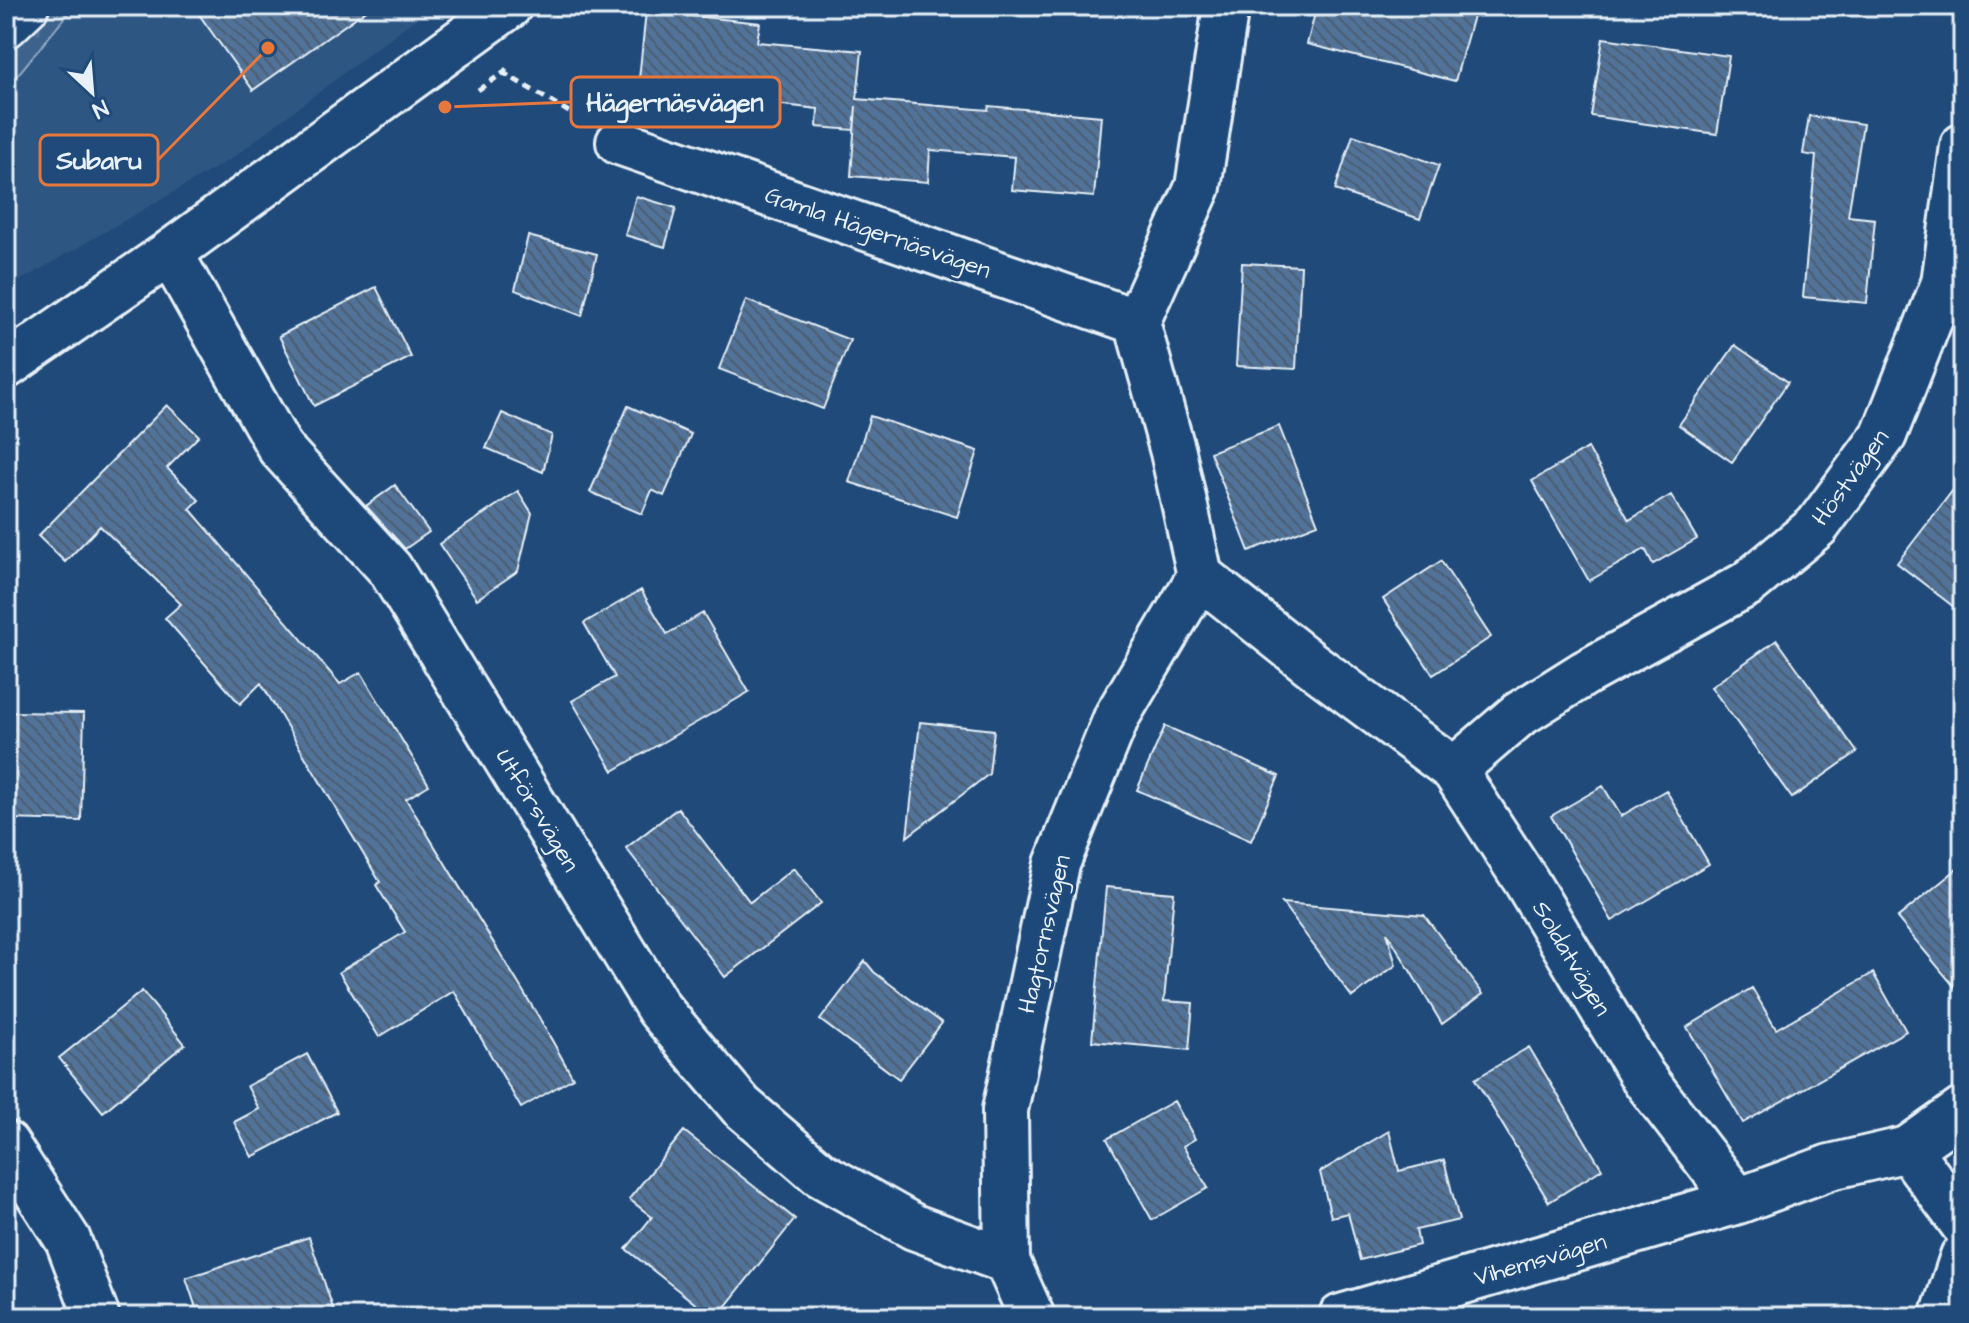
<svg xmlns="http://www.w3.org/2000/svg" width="1969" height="1323" font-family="'Architects Daughter',sans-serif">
<defs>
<pattern id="grass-tufts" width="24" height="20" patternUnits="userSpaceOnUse" patternTransform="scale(2)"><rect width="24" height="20" fill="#3c628c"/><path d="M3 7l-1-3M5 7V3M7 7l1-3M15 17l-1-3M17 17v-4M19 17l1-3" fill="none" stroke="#58799d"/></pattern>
<pattern id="building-back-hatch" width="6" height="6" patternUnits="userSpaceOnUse" patternTransform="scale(2)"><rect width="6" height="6" fill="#517399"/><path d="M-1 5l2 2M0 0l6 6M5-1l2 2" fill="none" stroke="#4c5e72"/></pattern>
</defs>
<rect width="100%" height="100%" fill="#1f4a7a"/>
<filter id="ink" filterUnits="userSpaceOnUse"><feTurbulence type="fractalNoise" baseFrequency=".0125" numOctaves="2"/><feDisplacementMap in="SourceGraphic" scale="16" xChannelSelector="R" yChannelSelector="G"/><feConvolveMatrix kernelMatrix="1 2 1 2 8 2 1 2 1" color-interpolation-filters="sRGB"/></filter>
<g filter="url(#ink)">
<path fill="#2e5683" d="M75 6H432L231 159 6 289V89Z"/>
<path fill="url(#grass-tufts)" stroke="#92aac2" stroke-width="2" d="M54 6H71L72 9 6 89V56Z"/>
<path fill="url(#building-back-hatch)" stroke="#e8f1f8" stroke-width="2" d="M193 6H372L253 90Z
M1317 6H1449L1474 12 1455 81 1307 44Z
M646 11 760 23 757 42 862 51 857 99 988 110 989 106 1101 116 1094 197 1012 190 1015 157 930 150 928 182 851 176 856 106 854 130 817 127 818 109 638 89Z
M1603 38 1729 56 1717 134 1591 116Z
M1809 116 1863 124 1848 216 1875 219 1867 303 1803 297 1816 156 1803 154Z
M1353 135 1439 165 1420 219 1335 190Z
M636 196 676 208 665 247 625 235Z
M528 236 597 254 582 316 515 290Z
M1242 263 1301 266 1296 369 1236 366Z
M376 287 411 357 314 406 279 336Z
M746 300 850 340 823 409 719 369Z
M1735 345 1788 382 1732 462 1679 425Z
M167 405 199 436 167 468 199 500 190 509 340 684 361 672 429 785 406 799 540 1019 573 1078 521 1108 454 991 379 1037 339 972 405 932 376 885 380 882 261 683 240 704 165 618 181 604 100 526 65 562 38 536Z
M628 406 691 434 664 496 652 490 642 514 590 492Z
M502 413 552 435 543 472 486 448Z
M870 416 978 451 957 517 849 482Z
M1279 426 1318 524 1249 551 1210 452Z
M1588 448 1629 520 1671 495 1697 539 1653 564 1645 549 1589 581 1532 481Z
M1963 477V614L1897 563Z
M395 485 429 532 405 549 366 506Z
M518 491 532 513 518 571 477 599 439 544Z
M1441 561 1491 637 1433 675 1383 599Z
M641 590 667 634 703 613 749 692 613 771 572 701 615 677 584 623Z
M1777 640 1857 752 1792 798 1711 687Z
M6 712 84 713 81 821 6 819Z
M920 722 994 730 989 774 907 837Z
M1165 726 1279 776 1251 841 1137 790Z
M1603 786 1621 816 1666 790 1709 864 1612 921 1551 816Z
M678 808 750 902 794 868 821 903 725 977 626 848Z
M1963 864V997L1897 918Z
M1106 887 1174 893 1164 1001 1193 1003 1189 1050 1092 1041Z
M1282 903 1424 915 1483 994 1442 1024 1387 932 1396 965 1352 997Z
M865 961 874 972 942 1023 899 1079 820 1020Z
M1873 973 1906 1031 1743 1123 1687 1027 1752 988 1776 1029Z
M142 991 185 1044 103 1112 59 1058Z
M1529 1047 1602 1169 1549 1202 1475 1079Z
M307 1054 337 1112 252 1157 234 1122 259 1109 247 1086Z
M1174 1101 1195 1139 1183 1146 1208 1188 1152 1220 1107 1139Z
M684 1131 795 1219 717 1317H712L626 1249 652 1217 629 1199Z
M1389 1131 1399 1171 1444 1160 1459 1220 1416 1230 1419 1245 1360 1260 1348 1213 1331 1217 1320 1172Z
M309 1237 336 1317H199L186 1278Z"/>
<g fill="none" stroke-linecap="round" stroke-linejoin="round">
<defs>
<path id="minor" d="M619 142 1137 322
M170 253 280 448 390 569 659 1009 741 1106 820 1174 914 1227 1007 1261
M6 366 170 253 509 6
M1200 576 1311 664 1454 770 1526 881 1643 1077 1738 1201 1830 1167 1908 1149 1963 1110
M1200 576 1173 452 1137 322 1198 187 1226 6
M1454 770 1518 715 1585 673 1747 584 1817 526 1884 435 1944 283 1963 146
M6 1144 68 1240 97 1317
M1908 1149 1963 1224
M1032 1317 1007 1261 1005 1110 1057 864 1117 716 1200 576
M1341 1317 1738 1201
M1943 1317 1963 1256"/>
<path id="highway" d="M6 25 26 6"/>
</defs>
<use href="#minor" stroke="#e8f1f8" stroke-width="50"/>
<use href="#highway" stroke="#e8f1f8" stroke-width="50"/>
<path stroke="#e8f1f8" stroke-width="5" stroke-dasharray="8 6" stroke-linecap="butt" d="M554 15 566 6
M502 72 579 118
M478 90 503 73 508 67"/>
<use href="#minor" stroke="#1f4a7a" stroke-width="44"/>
<use href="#highway" stroke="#1f4a7a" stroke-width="44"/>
</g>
</g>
<g text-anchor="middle" stroke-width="6" stroke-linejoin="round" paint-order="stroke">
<g font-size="24" fill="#e8f1f8" stroke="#1f4a7a">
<text transform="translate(878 232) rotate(19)" y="8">Gamla Hägernäsvägen</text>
<text transform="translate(1850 477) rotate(-54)" y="8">Höstvägen</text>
<text transform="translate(538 810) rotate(59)" y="8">Utförsvägen</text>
<text transform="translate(1044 934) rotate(-77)" y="8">Hagtornsvägen</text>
<text transform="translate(1572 958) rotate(59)" y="8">Soldatvägen</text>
<text transform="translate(1540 1259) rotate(-16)" y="8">Vihemsvägen</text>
</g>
</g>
<path fill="none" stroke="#e8773b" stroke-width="3" d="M445 107L571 102M268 48L158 160"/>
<g fill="#e8773b" stroke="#1f4a7a" stroke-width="3">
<circle cx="445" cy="107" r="8"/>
<circle cx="268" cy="48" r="8"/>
</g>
<g fill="#1f4a7a" stroke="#e8773b" stroke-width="3">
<rect x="571" y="77" width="209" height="50" rx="8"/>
<rect x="40" y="135" width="118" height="50" rx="8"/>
</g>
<g font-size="26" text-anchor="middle" font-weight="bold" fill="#e8f1f8">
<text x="675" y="111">Hägernäsvägen</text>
<text x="99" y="169">Subaru</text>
</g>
<rect width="1969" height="1323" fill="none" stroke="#1f4a7a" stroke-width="32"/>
<rect x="16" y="16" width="1937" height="1291" fill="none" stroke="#e8f1f8" stroke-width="3" filter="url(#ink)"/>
<g transform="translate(92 92) rotate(154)" stroke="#1f4a7a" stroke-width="6" paint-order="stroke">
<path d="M0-6L14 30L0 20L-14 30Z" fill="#e8f1f8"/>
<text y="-12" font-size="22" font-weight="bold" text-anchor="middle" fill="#e8f1f8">N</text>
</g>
</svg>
